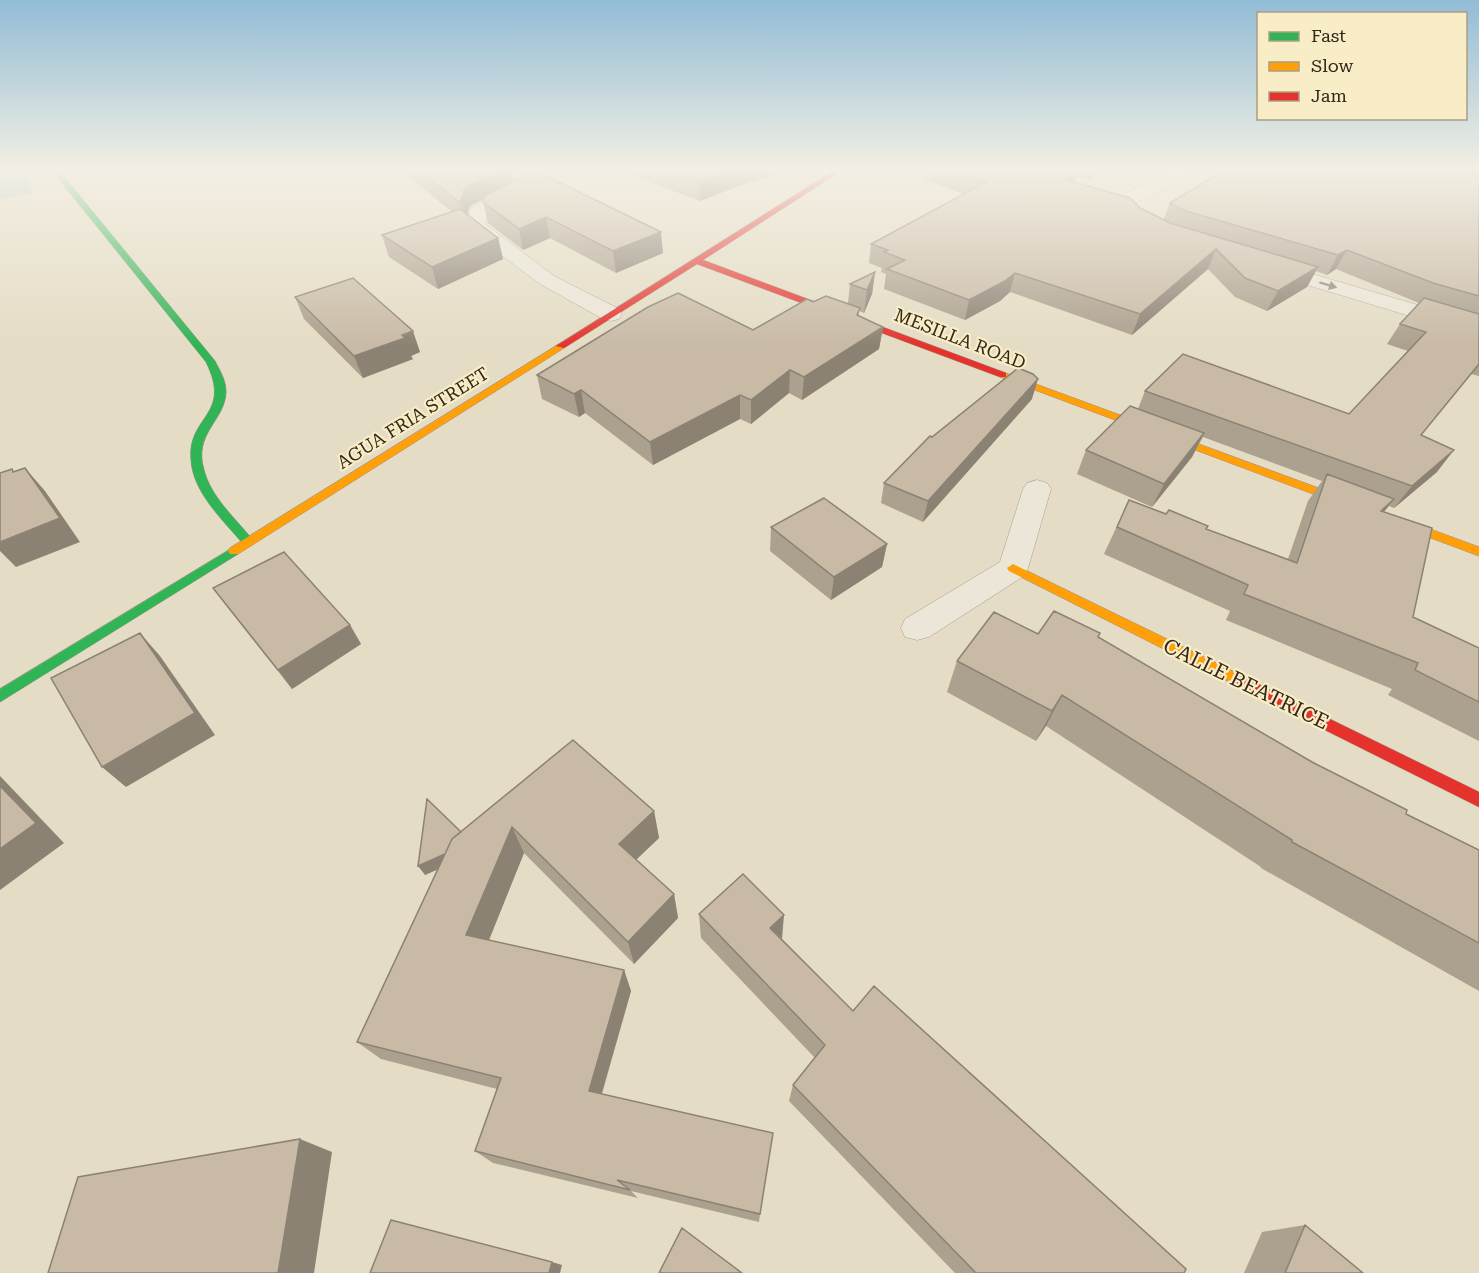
<svg xmlns="http://www.w3.org/2000/svg" width="1479" height="1273" font-family="'Roboto Serif',serif">
<rect width="100%" height="100%" fill="#e4dcc4"/>
<path fill="#b2c9bc" d="M0 168H19L34 192 0 200Z"/>
<g fill="none" stroke-linecap="round" stroke-linejoin="round">
<defs>
<path id="street" d="M512 168H529L534 177 525 195 487 215 485 224 554 276 619 309 622 314 619 319 611 321 603 319 540 284 468 230 466 226 471 208 512 188 516 177Z
M1176 168H1197L1195 172 1135 203H1123L1120 199 1123 195Z
M1268 261 1479 323V337L1261 271 1258 267 1261 263Z
M1037 480 1047 483 1051 489 1028 568 1024 576 929 637 917 640 905 637 901 628 905 619 1000 562 1023 489 1027 483Z"/>
<path id="fast" d="M50 168H57L215 361C220 371 226 380 226 392 225 421 193 433 204 470 211 497 235 518 252 539L254 542 252 545H244C224 521 193 493 191 460 187 415 233 416 206 362Z
M234 547 238 548 240 551 238 554 0 702V689Z"/>
<path id="slow" d="M561 343 566 346 564 348 238 554H230L228 551 230 548Z
M1003 372 1479 547V556L1000 377 998 375Z
M1013 564 1245 677 1247 681 1245 685H1235L1009 571 1007 568Z"/>
<path id="jam" d="M838 168H846L703 260 1006 373V377H1000L697 264 564 348 556 346Z
M1240 675 1479 792V807L1235 685 1233 681 1235 677Z"/>
</defs>
<use href="#street" stroke="#a8a08f" stroke-width="1"/>
<use href="#fast" stroke="#988f7f" stroke-width="1"/>
<use href="#slow" stroke="#988f7f" stroke-width="1"/>
<use href="#jam" stroke="#988f7f" stroke-width="1"/>
<use href="#street" fill="#ebe6d8" fill-rule="evenodd"/>
<use href="#fast" fill="#30b455" fill-rule="evenodd"/>
<use href="#slow" fill="#ff9f0a" fill-rule="evenodd"/>
<use href="#jam" fill="#e5322d" fill-rule="evenodd"/>
</g>
<path fill="#aca08e" d="M398 168H511L513 178 512 182 663 253 616 273 550 238 523 250 488 223 483 202V199L470 206 467 214 498 238 503 259 438 289 389 257 382 235 452 212Z
M611 168H792L784 172 741 185 700 201Z
M927 168H1108L1089 180 1076 176 1075 182 1140 208 1163 220 1170 203 1228 168H1479V376L1471 374 1421 435 1437 472 1394 508 1389 506 1384 512 1413 617 1479 648V741L1388 695 1392 689 1226 620 1230 611 1104 554 1129 500 1288 559 1308 501 1322 481 1203 437 1192 457 1152 507 1077 474 1086 450 1138 409 1145 391 1349 414 1408 351 1387 344 1400 324 1419 303 1336 269 1327 275 1316 271 1307 287 1267 311 1235 297 1208 269 1132 335 1010 292 1000 301 965 320 884 289 886 274 881 272 882 268 869 263 871 244 964 194 925 180Z
M875 272 872 294 864 313 859 311V316L883 327 879 349 802 400 789 393 751 424 740 419 653 465 585 413 579 417 542 399 537 375 753 330 813 302 848 303 850 284Z
M295 297 420 352 411 356 413 359 363 378 304 319Z
M1032 399 923 522 881 503 884 483 932 437Z
M771 527 887 544 882 567 831 600 770 551Z
M213 588 350 625 361 644 292 689 228 608Z
M1098 637 1312 762 1406 814 1479 850V991L1261 868V867L1046 726 1036 741 947 692 957 661Z
M654 811 659 838 636 860 674 894 678 918 634 964 524 853 489 940 624 970 631 991 602 1094 760 1214 759 1222 631 1191 638 1198 493 1163 475 1151 497 1089 381 1059 357 1042 438 869 425 875 461 832Z
M699 914 782 939 853 1011 1184 1273H955L789 1101 793 1085 815 1058 701 938Z
M1305 1225 1363 1273H1244L1262 1232Z"/>
<path fill="#8c8274" d="M505 168H511L513 178 510 186 470 206 465 222 460 203 465 187Z
M735 168H792L784 172 741 185 700 201 699 182Z
M1093 168H1108L1089 180Z
M1077 173 1072 191 1066 180Z
M546 217 550 238 523 250 519 229Z
M661 232 663 253 616 273 613 251Z
M498 238 503 259 438 289 432 267Z
M1216 249 1208 269 1132 335 1140 314Z
M1347 250 1336 269 1327 275 1338 255Z
M1318 267 1307 287 1267 311 1278 291Z
M875 272 872 294 864 313 867 290Z
M1015 273 1010 292 1000 301 965 320 969 300Z
M883 327 879 349 802 400 804 377Z
M413 331 420 352 411 356 413 359 363 378 354 356Z
M790 370 789 393 751 424V400Z
M1038 379 1032 399 923 522 928 501Z
M581 390 585 413 579 417 574 394Z
M740 395V419L653 465 650 442Z
M1204 433 1192 457 1152 507 1164 484Z
M1454 450 1437 472 1394 508 1412 486Z
M25 468 45 491 80 542 16 567 0 551V542Z
M1394 499 1373 525 1381 511Z
M887 544 882 567 831 600 834 577Z
M350 625 361 644 292 689 278 670Z
M140 633 160 656 215 735 126 787 102 767Z
M1062 695 1046 726 1036 741 1052 711Z
M0 776 64 843 0 890Z
M654 811 659 838 625 870 619 844Z
M512 827 524 853 482 957 466 935Z
M471 843 477 852 425 875 418 866Z
M674 894 678 918 634 964 628 942Z
M784 915 782 939 770 928Z
M624 970 631 991 598 1106 589 1091Z
M300 1139 332 1152 314 1273H278Z
M552 1262 562 1265 560 1273H549Z"/>
<path fill="#c8baa5" stroke="#8c8274" stroke-width="1.5" d="M416 168H505L465 187 460 203Z
M527 168H530L661 232 613 251 546 217 519 229 483 202 484 196 522 177Z
M661 168H735L699 182Z
M946 168H1061L1077 173 1066 180 1130 198 1140 208 1170 223 1318 267 1278 291 1245 278 1216 249 1140 314 1015 273 1005 281 969 300 887 269 905 260 884 252 888 250 871 244 986 182Z
M1228 168H1443L1479 177V296L1433 283 1347 250 1338 255 1186 211 1170 203Z
M460 209 498 238 432 267 382 235Z
M875 272 867 290 850 284Z
M353 278 413 331 402 335 405 338 354 356 295 297Z
M678 293 753 330 807 299 813 302 826 296 860 308 857 315 883 327 804 377 790 370 751 400 740 395 650 442 581 390 574 394 537 375 648 307Z
M1424 298 1479 314V364L1421 435 1454 450 1412 486 1145 391 1183 354 1349 414 1426 332 1400 324Z
M1018 368 1033 374 1038 379 928 501 884 483 930 436 932 437Z
M1130 406 1204 433 1164 484 1086 450Z
M25 468 60 518 0 542V473L12 469 13 472Z
M1327 474 1394 499 1381 511 1432 528 1413 617 1479 648V702L1415 670 1418 663 1244 594 1248 585 1117 527 1129 500 1166 514 1169 510 1208 526 1206 529 1297 563Z
M824 498 887 544 834 577 771 527Z
M284 552 350 625 278 670 213 588Z
M1054 611 1100 633 1098 637 1312 762 1407 810 1406 814 1479 850V943L1292 842V840L1062 695 1052 711 957 661 994 612 1038 634Z
M140 633 195 713 102 767 51 678Z
M573 740 654 811 619 844 674 894 628 942 512 827 466 935 624 970 589 1091 773 1133 760 1214 617 1180 630 1190 475 1151 501 1078 357 1042 452 839Z
M0 786 36 823 0 849Z
M427 799 461 832 452 839 445 854 418 866Z
M743 874 784 915 770 928 853 1011 874 986 1186 1269 1184 1273H976L793 1085 825 1045 699 914Z
M300 1139 278 1273H48L78 1177Z
M391 1220 552 1262 549 1273H370Z
M1305 1225 1363 1273H1285Z
M682 1228 742 1273H659Z"/>
<defs><path id="oneway-solid" d="M-6-.8H1V-3.2L6.5 0L1 3.2V.8H-6Z" transform="scale(1.5)"/></defs>
<use fill="#908778" href="#oneway-solid" transform="translate(1328 285) rotate(17)"/>
<linearGradient id="sky" x2="0" y2="1"><stop stop-color="#92bcd6"/><stop offset="0.49" stop-color="#f3efe4"/><stop offset="1" stop-color="#f3efe4" stop-opacity="0"/></linearGradient>
<rect width="1479" height="346" fill="url(#sky)"/>
<g text-anchor="middle" stroke-width="4.5" stroke-linejoin="round" paint-order="stroke">
<g font-size="18" fill="#352818" stroke="#f8edc7">
<text transform="translate(960 339) rotate(21)" y="6">MESILLA ROAD</text>
<text transform="translate(413 418) rotate(-32)" y="6">AGUA FRIA STREET</text>
</g>
<g font-size="21" fill="#352818" stroke="#f8edc7">
<text transform="translate(1246 684) rotate(26)" y="7">CALLE BEATRICE</text>
</g>
</g>
<rect x="1257" y="12" width="210" height="108" fill="#f8edc7" stroke="#aa9e81" stroke-width="1.5"/>
<rect x="1269" y="32" width="30" height="9" fill="#30b455" stroke="#aa9e81" stroke-width="1.5"/>
<text x="1311" y="42" font-size="18" fill="#352818">Fast</text>
<rect x="1269" y="62" width="30" height="9" fill="#ff9f0a" stroke="#aa9e81" stroke-width="1.5"/>
<text x="1311" y="72" font-size="18" fill="#352818">Slow</text>
<rect x="1269" y="92" width="30" height="9" fill="#e5322d" stroke="#aa9e81" stroke-width="1.5"/>
<text x="1311" y="102" font-size="18" fill="#352818">Jam</text>
</svg>
